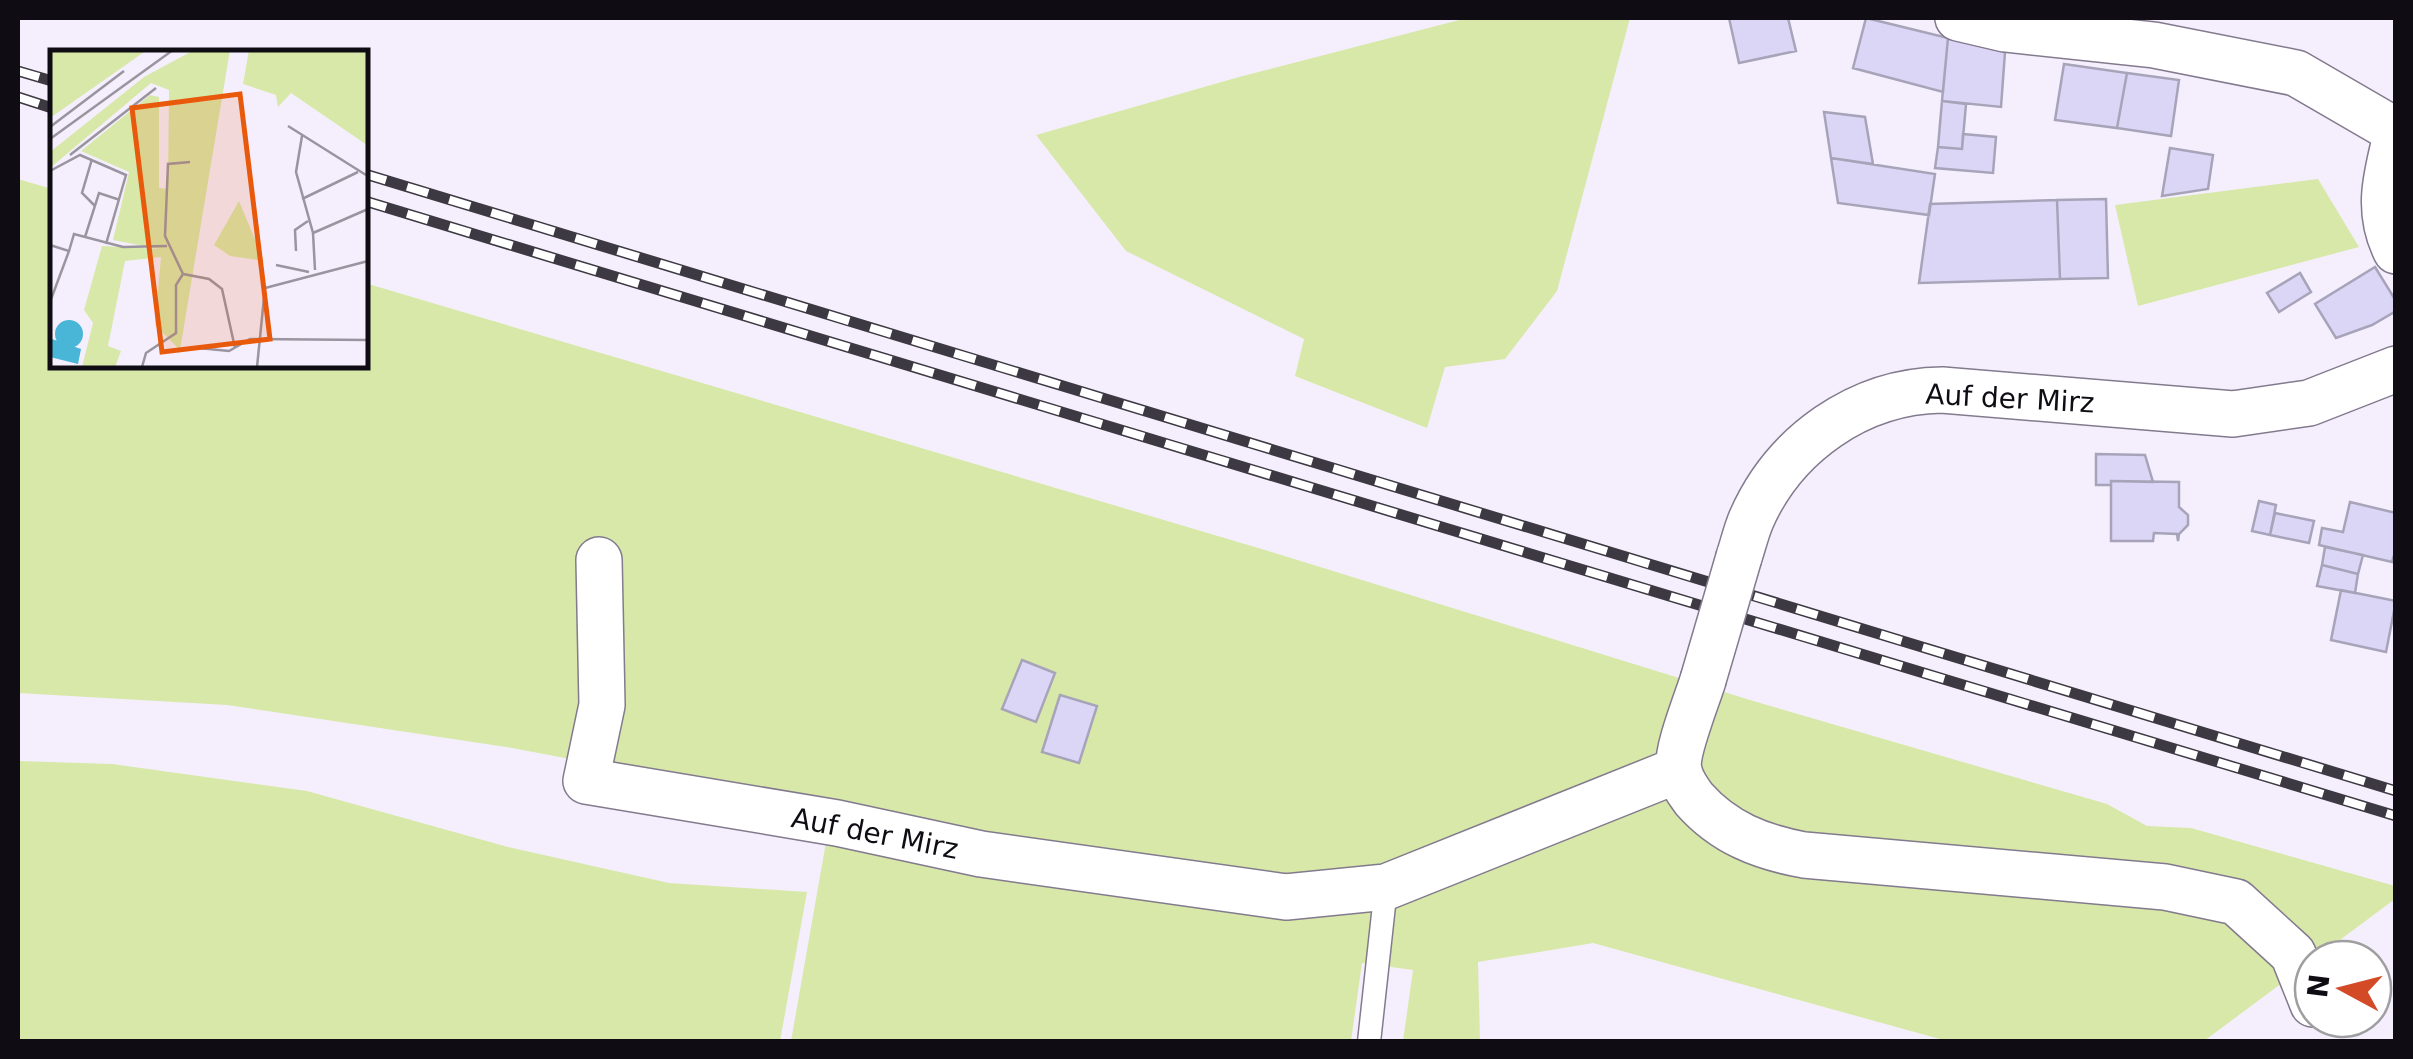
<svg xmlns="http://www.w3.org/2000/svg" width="2413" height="1059" font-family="'DejaVu Sans',sans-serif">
<rect width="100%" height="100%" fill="#f5effd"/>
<path fill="#d7e8a9" d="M1467 18H1630L1557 291 1505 359 1445 367 1427 428 1295 376 1304 339 1126 251 1036 135 1239 77Z
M18 179 52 189V365H365V283L1265 550 1750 700 2107 804 2147 826 2191 828 2395 886V899L2204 1041H1947L1593 943 1478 962 1480 1041H1403L1413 970 1362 963 1351 1041H791L832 808 506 747 227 705 18 693Z
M2318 179 2359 247 2138 306 2115 205Z
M18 761 112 764 307 791 508 847 669 883 807 892 780 1041H18Z"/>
<path fill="#dbd6f6" stroke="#a7a4ba" stroke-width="2.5" d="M1729 18H1788L1796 51 1739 63Z
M1866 18 1948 38 1943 92 1853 68Z
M1948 38 2005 52 2001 107 1942 101Z
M2064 64 2127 73 2117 128 2055 120Z
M2127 73 2179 80 2171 136 2117 128Z
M1942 101 1966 104 1962 149 1938 147Z
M1824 112 1865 117 1873 164 1831 158Z
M1963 134 1996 137 1993 173 1935 168 1938 147 1962 149Z
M2170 148 2213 155 2208 189 2162 196Z
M1831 158 1935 174 1929 215 1838 203Z
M2106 199 2108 278 2060 279 2057 200Z
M2057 200 2060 279 1919 283 1930 204Z
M2375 267 2396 301V311L2372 325 2336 338 2315 304Z
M2300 273 2311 292 2279 312 2267 293Z
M2096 454 2145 455 2153 482 2111 481V485H2096Z
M2111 481 2179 482V507L2188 515V525L2179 534 2178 541 2177 534 2154 533 2153 541H2111Z
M2259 501 2276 505 2270 535 2252 531Z
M2350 502 2396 513V548L2392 562 2319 545 2322 528 2343 532Z
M2275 513 2314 521 2309 543 2270 535Z
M2325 547 2363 555 2358 574 2322 565Z
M2322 565 2358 574 2355 593 2317 586Z
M2341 590 2396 601 2386 652 2331 640Z
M1022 660 1055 673 1036 722 1002 709Z
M1060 695 1097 706 1079 763 1042 752Z"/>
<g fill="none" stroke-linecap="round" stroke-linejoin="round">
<defs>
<path id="lane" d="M1369 1042 1386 887"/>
<path id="street" d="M1958 18 2005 29 2154 45 2296 73 2396 131
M2396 136C2386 177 2376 211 2396 251
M1739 557C1743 545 1746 532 1751 520 1784 444 1859 391 1942 390L2233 414 2309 403 2396 369
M599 560 602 705 586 781 837 823 981 854 1286 897 1386 887 1678 770
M1703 680C1697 700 1675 753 1679 771 1681 781 1688 791 1694 799 1724 833 1761 847 1804 855L2165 887 2236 902 2293 954 2313 1004"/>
</defs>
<use href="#lane" stroke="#837a8e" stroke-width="25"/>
<use href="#street" stroke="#837a8e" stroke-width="48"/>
<use href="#lane" stroke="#fff" stroke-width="22"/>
<use href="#street" stroke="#fff" stroke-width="45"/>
<defs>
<path id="rail" d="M18 71 52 81
M18 97 52 108
M365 174 2396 791
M365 201 2396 816"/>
</defs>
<use href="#rail" stroke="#3d3942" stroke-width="11"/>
<use href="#rail" stroke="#fff" stroke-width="8" stroke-dasharray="22" stroke-linecap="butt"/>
<defs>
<path id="street-bridge" d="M1703 680 1739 557"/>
</defs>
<use href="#street-bridge" stroke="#837a8e" stroke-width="48" stroke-linecap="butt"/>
<use href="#street-bridge" stroke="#fff" stroke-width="45"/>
</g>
<g text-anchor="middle" stroke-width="10" stroke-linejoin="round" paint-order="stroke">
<g font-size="28" fill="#0f0c13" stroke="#fff">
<text transform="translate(2010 398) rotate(3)" y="10">Auf der Mirz</text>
<text transform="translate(875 833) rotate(11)" y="10">Auf der Mirz</text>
</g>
</g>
<g transform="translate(50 50)">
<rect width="318" height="318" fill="#f5effd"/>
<path d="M0 0H97L0 68ZM144 0H180L130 300 105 275 111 207 75 211 58 296 71 301 65 317H32L43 273 34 260 52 196 109 199 63 190 79 122 31 101 100 45 109 47V138L118 139 119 40 101 33 0 118V102L94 27ZM199 0H317V95L241 43 228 57 226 45 193 34ZM189 151 214 211 180 206 164 195Z" fill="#d7e8a9"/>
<path d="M5 284a14 14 0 1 1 28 0a14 14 0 1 1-28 0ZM2 289 31 299 28 314 0 307Z" fill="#49b5d7"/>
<path fill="none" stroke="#99949f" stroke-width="2.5" d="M238 76 316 125M0 77 74 21M252 86 246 122 263 183 265 220M0 89 123 0M20 105 106 38M42 109 32 143 45 156M0 121 30 105 76 125 56 194M252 149 308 122M263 183 318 159M35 187 49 143 70 150M0 195 19 201 0 252M19 201 24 184 73 197 117 196M246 201 245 180 258 171M226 215 259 222M133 224 115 186 118 114 140 112M148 298 179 301 200 289 318 290M92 317 96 303 126 283V235L133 224 159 229 172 239 185 298M207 317 215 238 318 211"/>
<path fill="#e8590c" fill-opacity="0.15" stroke="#e8590c" stroke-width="5" d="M190 44 220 289 112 302 82 58Z"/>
<rect width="318" height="318" fill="none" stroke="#0f0c13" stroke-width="5"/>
</g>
<rect width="2413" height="1059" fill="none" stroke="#0f0c13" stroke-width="40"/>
<g transform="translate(2343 989) rotate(277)"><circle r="48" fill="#ffffff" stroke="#9f9ea1" stroke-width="2.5"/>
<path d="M0-8L18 38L0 25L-18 38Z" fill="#d34a27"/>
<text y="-15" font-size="28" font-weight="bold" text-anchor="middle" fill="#0f0c13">N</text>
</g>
</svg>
